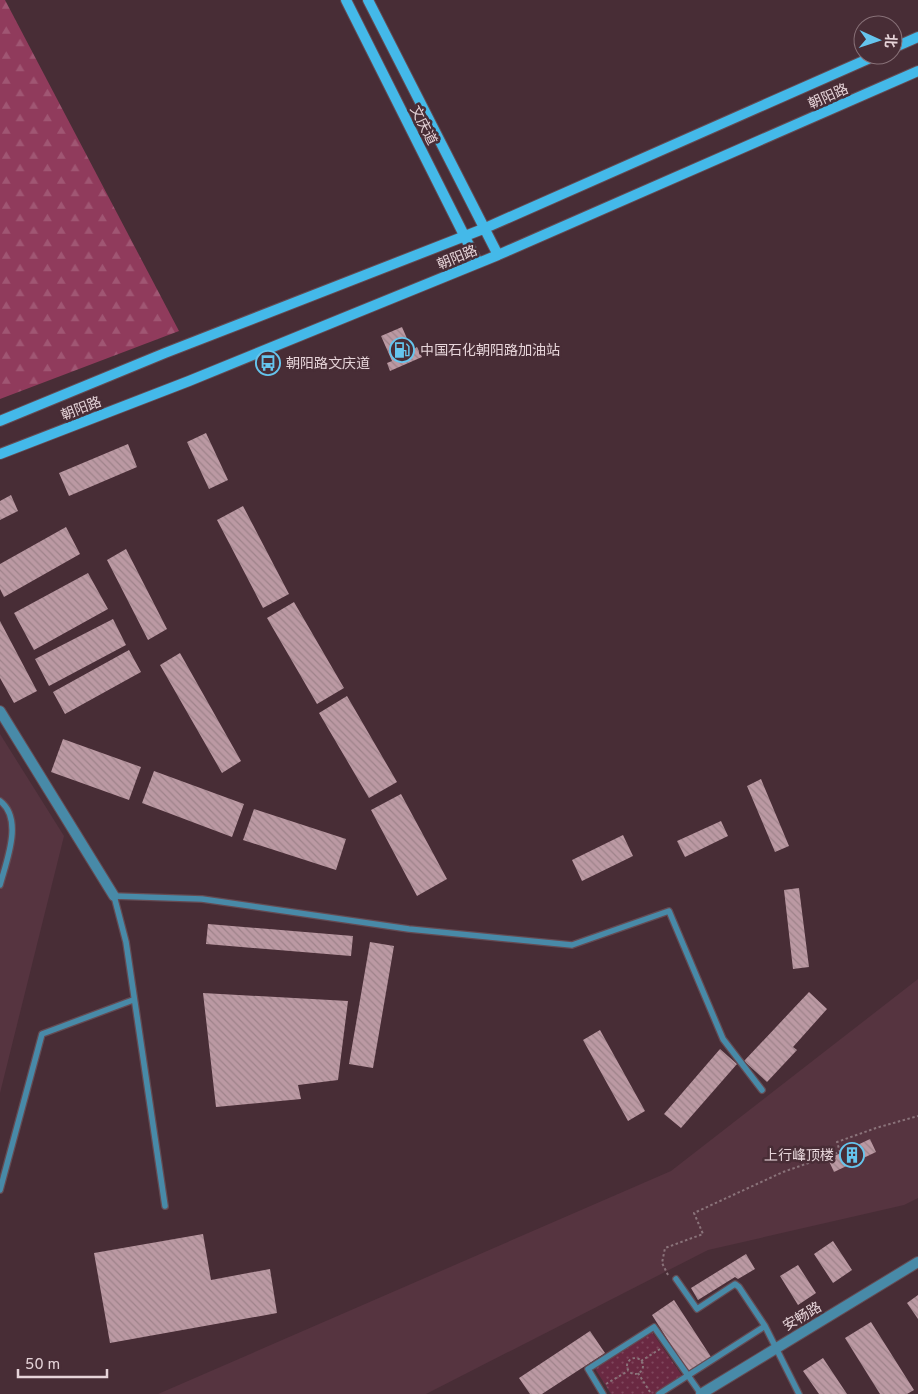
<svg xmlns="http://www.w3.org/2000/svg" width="918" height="1394" font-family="Overpass,'Noto Sans SC',sans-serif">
<defs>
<pattern id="grass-dots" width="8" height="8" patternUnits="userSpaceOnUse" patternTransform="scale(1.25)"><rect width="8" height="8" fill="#6a2942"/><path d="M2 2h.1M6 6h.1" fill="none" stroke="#7f475d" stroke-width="1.8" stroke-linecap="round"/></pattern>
<pattern id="forest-firs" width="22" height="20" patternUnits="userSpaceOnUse" patternTransform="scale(1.25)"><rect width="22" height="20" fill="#903b5c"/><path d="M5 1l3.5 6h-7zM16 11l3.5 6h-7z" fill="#a05673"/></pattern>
<pattern id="building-back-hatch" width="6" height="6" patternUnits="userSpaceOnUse" patternTransform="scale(1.25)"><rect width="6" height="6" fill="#bb99a3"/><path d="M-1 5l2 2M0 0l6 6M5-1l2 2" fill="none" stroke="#9e838a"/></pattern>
</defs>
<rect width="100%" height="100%" fill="#482d36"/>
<path fill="#563440" d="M0 734 64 836 0 1093Z
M918 979V1198L904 1205 708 1250 426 1394H158L671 1171Z"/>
<path fill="url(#grass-dots)" d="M652 1332 683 1377 656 1394H611L594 1367Z"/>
<path fill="url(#forest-firs)" d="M0 0H5L179 331 0 399Z"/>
<path fill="url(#building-back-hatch)" d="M402 327 412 350 417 347 422 357 390 371 387 363 392 361 381 336Z
M206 433 228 480 209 489 187 442Z
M128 444 137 467 69 496 59 473Z
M11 495 18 511 0 520V501Z
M243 506 289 594 263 608 217 520Z
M66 527 80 554 4 597 0 589V564Z
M126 549 167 629 148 640 107 560Z
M88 573 108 609 34 650 14 613Z
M294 602 344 688 317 704 267 618Z
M113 619 126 645 49 686 35 659Z
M0 621 37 691 14 703 0 678Z
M129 650 141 672 65 714 53 692Z
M180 653 241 761 222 773 160 665Z
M347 696 397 782 369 798 319 713Z
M63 739 141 767 129 800 51 772Z
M154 771 244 804 232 837 142 803Z
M761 779 789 846 775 852 747 786Z
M401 794 447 879 417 896 371 810Z
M254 809 346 839 336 870 243 840Z
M721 821 728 836 685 857 677 841Z
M623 835 633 856 582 881 572 860Z
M799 888 809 967 793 969 784 890Z
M208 924 353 936 351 956 206 944Z
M370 942 394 946 373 1068 349 1064Z
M809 992 827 1009 793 1047 797 1050 767 1082 744 1061Z
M203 993 348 1001 338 1080 298 1085 301 1099 216 1107Z
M600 1030 645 1111 628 1121 583 1040Z
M720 1049 737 1064 681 1128 664 1114Z
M870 1139 876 1152 834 1172 828 1159Z
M203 1234 211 1280 270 1269 277 1313 110 1343 94 1253Z
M833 1241 852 1270 833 1283 814 1254Z
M746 1254 755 1269 738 1279 735 1277 698 1300 691 1288Z
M798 1265 816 1293 798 1305 780 1276Z
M918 1295V1319L907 1303Z
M674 1300 713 1360 690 1375 652 1315Z
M871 1322 914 1390 907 1394H880L845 1338Z
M590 1331 605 1353 542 1394H530L519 1378Z
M823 1358 847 1394H819L803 1371Z"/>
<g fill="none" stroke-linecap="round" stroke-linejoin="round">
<defs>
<path id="service" d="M0 801C24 819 6 862 0 885
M0 1190 42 1034 133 1000
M165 1206 126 942 114 896 202 899 409 929 572 945 669 911 723 1039 762 1090
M676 1279 697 1309 735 1284 739 1287 765 1326 799 1394
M603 1394 588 1369 654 1327 701 1394
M659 1394 765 1326"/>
<path id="minor" d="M0 711 114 896
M701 1394 918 1262"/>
<path id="secondary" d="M346 0 478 263
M368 0 498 255
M893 48 918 37
M0 421 165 353 483 229 877 55
M0 454 189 381 498 255 918 71"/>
</defs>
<use href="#service" stroke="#644b53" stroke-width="8"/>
<use href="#minor" stroke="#644b53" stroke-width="12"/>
<use href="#secondary" stroke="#644b53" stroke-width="12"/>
<path stroke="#8a737a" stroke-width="2" stroke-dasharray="2.5 2.5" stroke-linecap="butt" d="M668 1275 662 1263 665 1248 703 1234 694 1213 783 1172 840 1152 837 1142 876 1128 918 1116
M627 1366a8 8 0 1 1 16 0a8 8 0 1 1-16 0Z
M641 1361 660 1349
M638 1373 650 1392
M606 1384 628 1371"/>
<use href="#service" stroke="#488aa8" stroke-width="5.5"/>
<use href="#minor" stroke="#488aa8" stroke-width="10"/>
<use href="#secondary" stroke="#44b9e9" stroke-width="10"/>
</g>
<defs>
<symbol id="fuel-ring" viewBox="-11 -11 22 22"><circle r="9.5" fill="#482d36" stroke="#65c5ee" stroke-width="1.5"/><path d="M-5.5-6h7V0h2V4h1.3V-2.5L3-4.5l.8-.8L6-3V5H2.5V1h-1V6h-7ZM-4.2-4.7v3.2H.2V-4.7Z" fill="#65c5ee"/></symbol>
<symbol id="bus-ring" viewBox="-11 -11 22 22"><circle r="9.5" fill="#482d36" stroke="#65c5ee" stroke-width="1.5"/><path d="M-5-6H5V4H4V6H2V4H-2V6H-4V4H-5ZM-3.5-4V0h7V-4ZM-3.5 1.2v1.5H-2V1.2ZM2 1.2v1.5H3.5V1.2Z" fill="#65c5ee"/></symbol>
<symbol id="building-ring" viewBox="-11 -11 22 22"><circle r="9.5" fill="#482d36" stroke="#65c5ee" stroke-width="1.5"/><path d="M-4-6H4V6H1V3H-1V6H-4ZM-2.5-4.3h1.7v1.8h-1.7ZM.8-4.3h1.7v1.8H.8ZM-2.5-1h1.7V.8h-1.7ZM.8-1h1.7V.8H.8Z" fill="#65c5ee"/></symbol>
</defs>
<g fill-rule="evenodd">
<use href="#fuel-ring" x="388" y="336" width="28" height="28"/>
<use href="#bus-ring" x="254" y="349" width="28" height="28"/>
<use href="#building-ring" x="838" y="1141" width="28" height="28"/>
</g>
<g text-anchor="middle" stroke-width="5" stroke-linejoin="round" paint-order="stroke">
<g font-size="14" fill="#e6d4d9" stroke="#482d36">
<text transform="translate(828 96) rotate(-24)" y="5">朝阳路</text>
<text transform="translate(424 125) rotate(63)" y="5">文庆道</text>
<text transform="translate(457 257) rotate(-22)" y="5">朝阳路</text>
<text transform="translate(81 408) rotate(-21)" y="5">朝阳路</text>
<text transform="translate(802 1316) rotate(-31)" y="5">安畅路</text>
</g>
<g font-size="14" fill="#e6d4d9" stroke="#482d36" text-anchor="start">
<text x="420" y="355">中国石化朝阳路加油站</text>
<text x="286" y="368">朝阳路文庆道</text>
<text x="834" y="1160" text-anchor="end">上行峰顶楼</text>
</g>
</g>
<g transform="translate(878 40) rotate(93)"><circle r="24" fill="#482d36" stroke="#877077"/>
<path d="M0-4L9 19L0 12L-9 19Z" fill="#65c5ee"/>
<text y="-8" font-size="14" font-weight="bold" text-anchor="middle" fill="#e6d4d9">北</text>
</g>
<path d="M18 1369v8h89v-8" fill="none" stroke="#e6d4d9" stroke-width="2.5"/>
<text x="25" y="1369" font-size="15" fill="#e6d4d9" stroke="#482d36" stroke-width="4" paint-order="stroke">50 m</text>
</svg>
